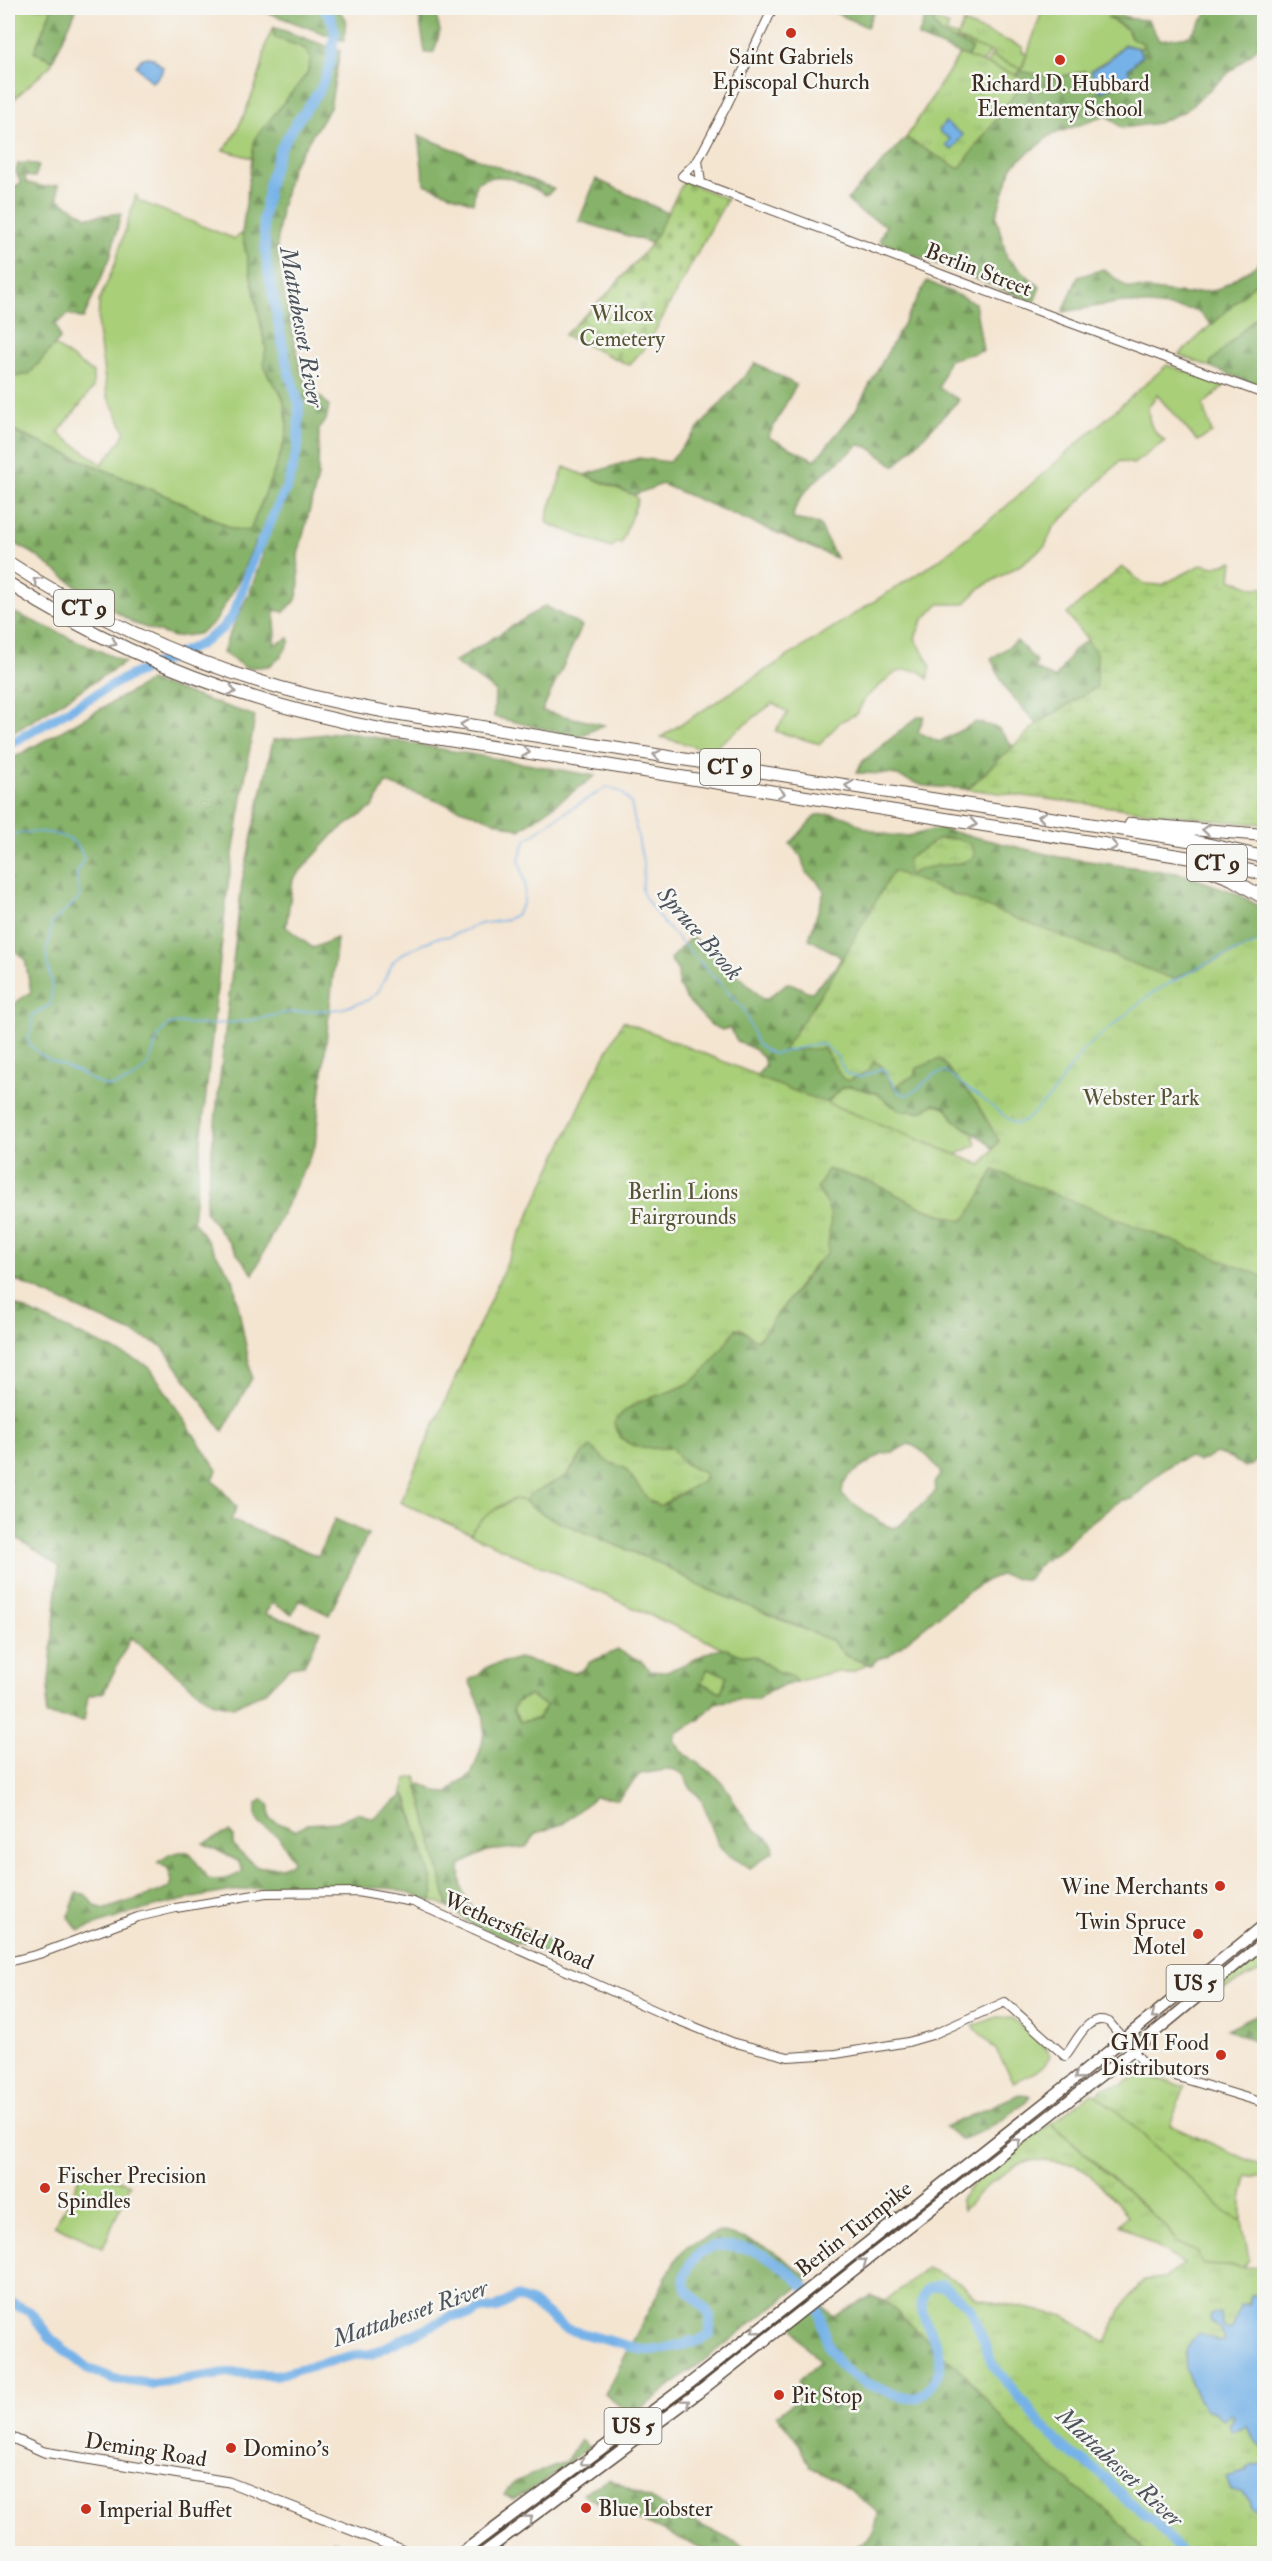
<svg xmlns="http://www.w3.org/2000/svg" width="1272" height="2561" font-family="'IM FELL Double Pica',serif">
<defs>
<pattern id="forest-firs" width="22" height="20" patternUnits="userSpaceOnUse" patternTransform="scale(1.5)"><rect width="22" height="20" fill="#86b269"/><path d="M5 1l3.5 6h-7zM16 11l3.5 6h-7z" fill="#6f9156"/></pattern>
<pattern id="wetland-marsh" width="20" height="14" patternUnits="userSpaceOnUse" patternTransform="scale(1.5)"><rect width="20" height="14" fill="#a9cf79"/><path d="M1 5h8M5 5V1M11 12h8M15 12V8" fill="none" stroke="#92b268"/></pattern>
<pattern id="cemetery-stones" width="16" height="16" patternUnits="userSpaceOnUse" patternTransform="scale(1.5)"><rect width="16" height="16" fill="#a9cf79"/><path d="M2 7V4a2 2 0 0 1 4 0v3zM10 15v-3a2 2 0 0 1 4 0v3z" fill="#92b268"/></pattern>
<pattern id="park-tufts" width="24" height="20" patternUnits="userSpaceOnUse" patternTransform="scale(1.5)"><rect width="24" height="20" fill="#a9cf79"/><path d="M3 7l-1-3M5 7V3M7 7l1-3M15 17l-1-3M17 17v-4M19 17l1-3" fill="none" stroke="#92b268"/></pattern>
</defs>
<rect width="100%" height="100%" fill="#f6f6f2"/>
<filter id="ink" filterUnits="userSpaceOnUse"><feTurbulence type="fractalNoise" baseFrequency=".0167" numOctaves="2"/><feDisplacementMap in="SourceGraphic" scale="12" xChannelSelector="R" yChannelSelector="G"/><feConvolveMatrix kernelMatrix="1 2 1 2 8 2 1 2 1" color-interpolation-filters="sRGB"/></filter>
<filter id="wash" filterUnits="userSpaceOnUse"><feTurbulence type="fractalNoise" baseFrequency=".008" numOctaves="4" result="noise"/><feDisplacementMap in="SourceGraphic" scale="24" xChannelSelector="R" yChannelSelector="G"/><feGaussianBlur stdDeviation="1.35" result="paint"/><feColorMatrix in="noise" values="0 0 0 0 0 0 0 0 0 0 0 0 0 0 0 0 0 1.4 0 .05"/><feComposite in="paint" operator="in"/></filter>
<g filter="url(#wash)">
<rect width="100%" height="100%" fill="#f4e5d1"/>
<path fill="#a9cf79" stroke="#727c4c" stroke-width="1.5" d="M8 8H52L34 52 53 60 51 65 14 99 8 96Z
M1038 8H1043V11L1044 8H1105L1130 18H1108L1127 29 1131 38 1143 43 1144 47 1138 48 1124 44 1108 59 1093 69 1092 79 1101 92 1085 76 1084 72 1055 78 1020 71 1016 75 987 64 991 56 1022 69 1041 14Z
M935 20 949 26 946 32 958 37 957 39 988 51 989 54 983 63 967 57 969 53 938 32 933 22Z
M274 27V37L304 48 311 58 307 74 256 138 252 158 223 150C236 141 257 84 262 66 265 51 265 40 274 27Z
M136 195 139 201 235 239 242 233 266 349C260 374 271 377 281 394 285 401 287 418 287 426 286 450 259 506 250 531L233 529 178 501 8 429V378L29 373 54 345 93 373V388L58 433 102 464 120 442 125 431 107 395 98 330 99 301 114 267Z
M1264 275V309L1211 363 1213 368 1179 355Z
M1167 365 1225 385 1203 405 1212 433 1197 441 1157 395 1148 407C1149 425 1151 430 1165 441L1133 464 1120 461 1053 528 1045 546 1020 565 980 588 964 604H938L922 621 915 638 931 666 928 679 920 671 904 670 895 673 865 698 857 714 841 721 820 744 775 731 788 713 773 703 710 751 661 737 936 562 1003 509Z
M564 467 634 495 638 499 621 544 616 543 611 548 547 523 548 513Z
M850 1086 876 1093 894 1107 917 1112 935 1104 942 1105 948 1110 954 1120 973 1132 976 1145 956 1155 827 1103 842 1088Z
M515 1499 525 1501 531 1507 551 1518 666 1566 700 1586 833 1641 846 1656 868 1664 853 1672H833L796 1682 791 1675 778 1672 754 1656 741 1655 723 1648 472 1535 471 1530 489 1513Z
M710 1668 727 1676 721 1692 701 1683 706 1671Z
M530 1695 546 1706 537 1719 520 1722 513 1710 516 1702Z
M416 1777 448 1906 451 1909 431 1900V1878L408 1800 406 1795H402L407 1779Z
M1264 1951V1969L1223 1989 1219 1986Z
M997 2017 1012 2018 1045 2047 1050 2056 1045 2064 1035 2072 1014 2082 996 2050 973 2026Z
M1093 2093 1115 2109 1228 2214 1242 2221 1249 2260 1243 2267 1203 2265 1198 2253 1176 2242 1167 2228 1052 2123Z
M81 2168 130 2184 103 2248 54 2225 74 2194Z"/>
<path fill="url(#forest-firs)" stroke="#606e44" stroke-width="1.5" fill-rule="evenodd" d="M52 8H77L53 60 34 52Z
M255 8H337L346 19 344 41Z
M418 8H434L440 31 434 52 425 53Z
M825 8H875L867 27Z
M929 8H936L932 19 935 20 933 22 941 34 972 48 967 57 918 37Z
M1211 8H1264V42L1185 111 1158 123 1122 128 1107 115 1051 135 1012 166 996 216 1007 258 1040 287 1034 302 879 241 886 225 860 212 847 200 906 138 959 168 1025 79 1016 75 1020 71 1055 78 1085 71V76L1103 92 1106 86 1117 85 1128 69 1142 57 1138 48 1144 47 1143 43 1131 38 1127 29 1108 17 1148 20 1159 40 1190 36Z
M274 27 340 51 330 108 292 166 281 208 277 246 281 278 301 372 314 398 320 396 329 406 326 420 319 429 318 477 298 555 299 587 296 600 284 612 274 610 276 635 274 645 289 638 290 641 281 657 269 666 246 668 223 653 228 637 251 589 263 554 255 542 240 578 215 622 198 634 174 637 135 624 75 585 31 552 8 540V429L178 501 233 529 250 531C259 506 286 450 287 426 287 418 285 401 281 394 271 376 260 374 266 349L242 233 252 158 255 138 307 74 311 58 304 48 274 37Z
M418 135 554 189 546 195C523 183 501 168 476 183L473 203 424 184Z
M28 163 39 166 35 177 24 176 27 183 45 187 58 185V199L87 217 121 213 110 258 83 319 69 314 56 324 60 339 29 374 8 378V204L11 189 21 183 16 172 18 164Z
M596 179 668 213 652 243 579 221Z
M1264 257V275L1212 325 1196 310 1122 302 1063 312 1078 277 1103 269 1127 287 1186 294 1217 290 1254 267Z
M927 281 975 303 983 351 948 360 939 388 959 400 895 466 868 447 859 445C839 462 793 492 793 519L819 524 836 558 662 484 634 495 585 475 639 458 669 462 756 363 796 385 768 437 815 460 854 413Z
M1264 309V388L1213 368 1210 363Z
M545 606 582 626 542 711 604 725 578 737 494 717 495 691 454 662Z
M8 609V610L125 662 8 736Z
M1087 640 1097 653V687L1037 724 1007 691 991 659 1017 641 1037 662 1034 668 1055 679 1074 650Z
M150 681 255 716 227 892 193 1220 233 1279 252 1378 223 1431 162 1346 8 1277V1008L31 992 25 959 8 945V761Z
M919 716H924L918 732 939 742 976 722 998 728 1013 747 967 789 924 786 892 774 856 773 863 761Z
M344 732 595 776 520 830 386 783 373 807 335 833 293 879 286 927 313 948 337 938 315 1146 253 1274 205 1211 242 882 273 740Z
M832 814C837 816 845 816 850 819 865 830 893 839 913 835 923 833 930 829 941 829L1059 857 1182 874 1236 893 1264 909V1455L1256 1460 1252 1465 1244 1467 1231 1458 1216 1453 1199 1462 1189 1457C1164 1463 1151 1482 1132 1499L1121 1500 1078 1532 1066 1546 1040 1563 1027 1580 1000 1575 987 1580 968 1592 888 1656 877 1659 872 1665 846 1656 833 1641 700 1586 666 1566 551 1518 534 1509 525 1501 529 1495 566 1476 582 1454 591 1447 608 1462 625 1468 652 1503 663 1505 705 1478V1474L681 1462 668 1448C648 1453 619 1446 614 1423 632 1395 665 1398 691 1382 710 1369 723 1346 736 1328L758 1339 762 1335 817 1263 824 1198 817 1189 828 1169 874 1183 923 1208 951 1218 965 1219 994 1169 993 1149 986 1141 954 1120 946 1107 934 1104 921 1112 901 1111 876 1093 850 1086 842 1088 826 1103 758 1078 757 1075 765 1066 764 1059 754 1049 738 1042 729 1028 722 1030 711 1025 687 1000 679 986 678 971 670 959 691 937 723 960 763 999H767L787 983C797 983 803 992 812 992L834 969 841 959 838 955 809 939 824 892 817 881 806 873 801 856 790 844 816 815ZM942 838 957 839 963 863C948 864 926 863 913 873L908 872 913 855ZM908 1444C921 1447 935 1463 941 1474L934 1483 936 1491 899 1526 893 1528 881 1523 842 1495 843 1485 849 1476 883 1453 894 1452Z
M8 1302 149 1366 217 1470 213 1480 237 1507 231 1520 318 1556 335 1519 368 1534 329 1615 299 1600 292 1614 272 1603 265 1614 321 1631 304 1665 290 1667 265 1692 233 1707 211 1702 131 1637 104 1692 88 1696 84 1721 46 1715 59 1566 8 1532Z
M723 1648 741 1655 754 1656 778 1672 791 1675 796 1682 770 1690 758 1699H739L715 1703 699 1720 676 1733 674 1740C683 1758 706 1766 719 1779 732 1792 737 1812 750 1825 759 1835 773 1836 774 1851L750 1868 729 1856 718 1844 701 1799 690 1787 682 1773 672 1769 640 1774 618 1799 595 1797 564 1823 537 1833 526 1847 486 1851 462 1864 460 1867C460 1902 471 1908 496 1926L509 1923 519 1924 537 1938 552 1940 556 1954 555 1957 472 1925 448 1906 418 1787 421 1784 437 1792 448 1793 458 1783 471 1775C478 1759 488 1732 483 1714 480 1703 473 1690 469 1680L479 1675 487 1667 519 1658 575 1673 582 1670 590 1662 618 1650 641 1661 651 1671C674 1677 702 1650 723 1648ZM708 1668 727 1676 721 1692 701 1683ZM530 1695 546 1706 537 1719 520 1722 513 1710 516 1702Z
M405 1794 431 1878 434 1894 431 1901 396 1889 385 1888C340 1888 293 1884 248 1889 196 1895 128 1912 79 1931L68 1917 77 1893 85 1894 95 1906 106 1909 170 1888 172 1881 168 1868 158 1863C165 1856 180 1849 190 1853L208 1879C220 1881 234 1878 243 1871L238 1861 203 1843 229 1832 233 1836V1844L237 1850 257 1867H281L291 1863 292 1858 279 1837 260 1824 256 1818V1805L263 1799 269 1804V1819L295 1830 307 1824 336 1822 357 1813 373 1818Z
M1264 2011V2046L1227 2029Z
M1017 2095 1031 2096C1008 2119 991 2128 961 2140L945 2127Z
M719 2232C760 2240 778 2252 809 2279L632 2416 605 2394 676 2259 687 2246Z
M871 2296 885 2301 928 2339 967 2376 1010 2428 1050 2467 1113 2515 1146 2553H852L854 2548C870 2539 877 2532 878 2513L852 2491 809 2466 800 2445 777 2415 803 2395 802 2388 798 2381 820 2362 799 2338 792 2323 820 2302 833 2317Z
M580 2440 589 2447 541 2484 513 2500 504 2495 514 2482 566 2461Z
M609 2479 628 2488 756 2553H713L586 2497 583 2493Z"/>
<path fill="url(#wetland-marsh)" stroke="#727c4c" stroke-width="1.5" d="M1233 561 1231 579 1254 588H1264V824L1223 821 968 789 1037 724 1097 687V653L1067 614 1122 567 1144 584 1162 585 1203 564 1213 567Z
M938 839H957L971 844 975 856C958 869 931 861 911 874L908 872V859Z"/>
<path fill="url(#cemetery-stones)" stroke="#727c4c" stroke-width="1.5" d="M684 181 727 199 648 344 629 365 564 335 609 292 652 243Z"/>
<path fill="url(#park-tufts)" stroke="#727c4c" stroke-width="1.5" d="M963 23 1023 47 1022 52 1027 54 1021 69 992 56 993 53 957 39Z
M960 54 1026 79 959 169 906 138Z
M893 871 1173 979 1264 940V1277L994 1170 968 1216 962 1221 923 1208 874 1183 828 1169 817 1189 826 1202 831 1217 827 1254 814 1265 762 1335 756 1340 740 1328H736C723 1346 710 1369 691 1382 665 1398 632 1395 614 1423 619 1451 651 1449 672 1448L681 1462 705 1474 702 1481 659 1506 647 1498 625 1468 608 1462 591 1447 582 1454 566 1476 529 1495 525 1501C522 1500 519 1499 515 1499 505 1501 472 1524 471 1534L400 1502 510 1256 594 1076 623 1021 757 1075 758 1078 827 1103 982 1165 999 1141 977 1103 940 1059 917 1068 915 1075 893 1087 882 1066 874 1061 868 1071 848 1081 842 1078 824 1048 783 1051 834 974Z
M1137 2074 1185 2086 1170 2125 1264 2167V2176H1247L1242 2200V2221L1228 2214 1115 2109 1096 2095 1103 2087 1123 2085Z
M1051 2123 1167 2228 1176 2242 1198 2253 1203 2265 1264 2268V2553H1146L1113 2515 1050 2467 1010 2428 967 2376 885 2301 927 2268 959 2282 978 2299 1065 2316 1106 2343 1120 2310 1144 2280 1165 2278 1184 2264 1120 2224 1128 2215 1100 2184 1077 2165 1035 2160 1017 2165 990 2183 963 2210 960 2199 975 2182Z"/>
<path fill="#76b2e8" stroke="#586e83" stroke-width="1.5" d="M1124 45 1138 48 1142 56 1128 69 1130 75C1122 84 1109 87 1101 92L1093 79 1091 70 1107 62Z
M147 57 153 58 163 67 161 74 152 82 136 66 141 59Z
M945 122 963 135 952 150 946 146 950 139 939 131Z
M1264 2293V2448L1256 2442 1246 2427 1232 2432 1228 2425 1233 2417 1231 2414 1222 2420 1214 2412 1205 2409C1191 2386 1172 2354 1199 2333L1220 2342 1224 2341 1221 2330 1210 2320 1211 2314 1220 2313 1224 2328 1229 2330 1233 2327 1240 2306 1248 2304 1251 2295Z
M1261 2464 1264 2465V2511L1252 2508 1250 2501 1241 2492 1231 2491 1226 2477 1245 2472 1251 2466Z
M333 2541 360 2550 362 2553H320Z"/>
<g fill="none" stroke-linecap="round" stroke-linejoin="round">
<path stroke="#76b2e8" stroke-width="1.5" d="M8 836C29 829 75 829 83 856 85 864 79 867 77 874 75 881 80 889 80 897L52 923 46 956 52 984 51 1004 32 1015V1030L27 1040C35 1056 59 1064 74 1070 85 1074 96 1085 108 1086 114 1087 120 1084 126 1082 162 1066 148 1038 169 1025L181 1023 204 1025 248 1021 285 1013 341 1009 368 1000 378 992 393 962 402 954 436 938 450 936 480 924 506 920 516 915 524 902 525 883 519 859 525 841 553 820 607 787 621 792 631 803 644 867 642 891 646 899 664 924 743 1008 757 1044 766 1051 775 1054 815 1044H823L837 1056 846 1074 861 1077 882 1068 898 1091 905 1095C922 1092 929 1071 946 1072L1015 1124 1025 1121 1050 1097 1082 1051 1152 993 1201 966 1264 940"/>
<path stroke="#76b2e8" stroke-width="10" d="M8 745 121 680 199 645 223 628 233 615 253 560 288 484 298 447 299 404 287 366 267 265 263 221 269 183 280 149 294 126 320 90 330 65 335 32 331 18 323 8
M8 2301 30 2312 52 2340 87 2368 114 2379 153 2384 228 2373 276 2375 355 2355 371 2354 452 2316 471 2315 479 2310 496 2308 516 2297 532 2303 566 2329 643 2350H658L698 2341 710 2334V2316C699 2295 672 2291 691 2263 696 2256 703 2249 712 2247 754 2239 798 2271 817 2306 825 2323 823 2342 835 2358 848 2376 866 2384 887 2391 896 2394 908 2401 918 2397 925 2393 930 2387 934 2381 958 2347 904 2318 928 2288L942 2285 971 2308 992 2364 1047 2431 1066 2450 1098 2471 1130 2503 1155 2521 1181 2554"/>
</g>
</g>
<g filter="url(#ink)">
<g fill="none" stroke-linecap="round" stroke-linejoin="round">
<defs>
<path id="tertiary" d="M773 8 726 107 698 160 682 176 1049 315 1264 394
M698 160 701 183
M8 1962 39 1954 138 1917 176 1908 266 1893 357 1892 413 1902 665 2015 732 2042 788 2057 836 2054 908 2042 932 2035 1005 2002 1065 2056C1077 2042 1087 2012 1109 2022L1142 2061 1152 2069 1264 2103"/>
<path id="secondary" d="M8 2436 44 2452 229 2482 412 2554"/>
<path id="trunk" d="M460 2554 690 2383 1066 2086 1264 1925
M482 2554 698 2393 1133 2050 1264 1942"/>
<path id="motorway" d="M8 562C123 638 251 689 388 712L1188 840 1264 857
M8 583C123 657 250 705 385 730L1204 860 1264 874
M1131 824 1264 835
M1197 865 1232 879 1264 898"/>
</defs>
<use href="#tertiary" stroke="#574639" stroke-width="10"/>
<use href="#secondary" stroke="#574639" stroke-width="11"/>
<use href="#trunk" stroke="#574639" stroke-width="13"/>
<use href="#motorway" stroke="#574639" stroke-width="14"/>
<use href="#tertiary" stroke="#fff" stroke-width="8"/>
<use href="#secondary" stroke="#fff" stroke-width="9"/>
<use href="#trunk" stroke="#fff" stroke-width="10"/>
<use href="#motorway" stroke="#fff" stroke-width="12"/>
</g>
<defs><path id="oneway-chevron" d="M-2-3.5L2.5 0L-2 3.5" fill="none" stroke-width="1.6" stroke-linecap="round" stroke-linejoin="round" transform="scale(1.5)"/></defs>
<g stroke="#a79f9a">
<use href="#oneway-chevron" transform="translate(37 581) rotate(-148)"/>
<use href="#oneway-chevron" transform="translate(113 643) rotate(26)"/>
<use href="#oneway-chevron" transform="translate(232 691) rotate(18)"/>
<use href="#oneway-chevron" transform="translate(464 725) rotate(-171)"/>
<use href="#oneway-chevron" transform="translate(526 752) rotate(9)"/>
<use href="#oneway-chevron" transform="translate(657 755) rotate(-171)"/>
<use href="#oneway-chevron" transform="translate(849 786) rotate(-171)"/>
<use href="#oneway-chevron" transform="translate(781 793) rotate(9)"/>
<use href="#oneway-chevron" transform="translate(1042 817) rotate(-171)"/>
<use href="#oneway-chevron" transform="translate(973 824) rotate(9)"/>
<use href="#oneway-chevron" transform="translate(1206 830) rotate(-175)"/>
<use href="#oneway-chevron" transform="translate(1114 846) rotate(9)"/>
<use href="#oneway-chevron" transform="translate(1155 2015) rotate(141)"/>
<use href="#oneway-chevron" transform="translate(1078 2076) rotate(141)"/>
<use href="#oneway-chevron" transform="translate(1017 2142) rotate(-38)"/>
<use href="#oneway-chevron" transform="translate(863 2262) rotate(-38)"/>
<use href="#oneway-chevron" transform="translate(755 2330) rotate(141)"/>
<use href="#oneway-chevron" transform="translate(686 2403) rotate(-37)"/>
<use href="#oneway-chevron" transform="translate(584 2462) rotate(143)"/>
<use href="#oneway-chevron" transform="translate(529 2519) rotate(-36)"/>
</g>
</g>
<g fill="#c8321e" stroke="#f6f6f2" stroke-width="2">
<circle cx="791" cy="33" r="6"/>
<circle cx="1060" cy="60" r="6"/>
<circle cx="1220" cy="1886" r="6"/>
<circle cx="1198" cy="1934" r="6"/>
<circle cx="1221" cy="2055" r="6"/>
<circle cx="45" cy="2188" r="6"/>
<circle cx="779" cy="2395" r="6"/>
<circle cx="231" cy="2448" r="6"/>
<circle cx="586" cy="2508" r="6"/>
<circle cx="86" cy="2509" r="6"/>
</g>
<g text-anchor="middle" stroke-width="5" stroke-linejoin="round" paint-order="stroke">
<g fill="#f6f6f2" stroke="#73675e" stroke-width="1.5">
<rect x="54" y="590" width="60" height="36" rx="4.5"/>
<rect x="700" y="749" width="60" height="36" rx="4.5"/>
<rect x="1187" y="845" width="60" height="36" rx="4.5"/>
<rect x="1166.5" y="1965" width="57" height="36" rx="4.5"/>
<rect x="604.5" y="2408" width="57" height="36" rx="4.5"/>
</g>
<g font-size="21" font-weight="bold" fill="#3b2a1e">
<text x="84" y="615">CT 9</text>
<text x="730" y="774">CT 9</text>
<text x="1217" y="870">CT 9</text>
<text x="1195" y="1990">US 5</text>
<text x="633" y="2433">US 5</text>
</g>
<g font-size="22" fill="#3b2a1e" stroke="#f6f6f2" text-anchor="start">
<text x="791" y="64" text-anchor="middle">Saint Gabriels<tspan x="791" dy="25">Episcopal Church</tspan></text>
<text x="1060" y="91" text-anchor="middle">Richard D. Hubbard<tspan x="1060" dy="25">Elementary School</tspan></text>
<text x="1208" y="1894" text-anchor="end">Wine Merchants</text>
<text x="1186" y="1929" text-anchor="end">Twin Spruce<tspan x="1186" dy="25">Motel</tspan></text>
<text x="1209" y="2050" text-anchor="end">GMI Food<tspan x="1209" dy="25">Distributors</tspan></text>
<text x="57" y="2183">Fischer Precision<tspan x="57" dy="25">Spindles</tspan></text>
<text x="791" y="2403">Pit Stop</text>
<text x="243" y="2456">Domino's</text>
<text x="598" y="2516">Blue Lobster</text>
<text x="98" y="2517">Imperial Buffet</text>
</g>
<g font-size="22" fill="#3b2a1e" stroke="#f6f6f2">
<text transform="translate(979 269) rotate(21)" y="8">Berlin Street</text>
<text transform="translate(519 1930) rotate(24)" y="8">Wethersfield Road</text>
<text transform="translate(853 2228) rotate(-38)" y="8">Berlin Turnpike</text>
<text transform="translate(146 2449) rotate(9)" y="8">Deming Road</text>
</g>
<g font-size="22" fill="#565335" stroke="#f6f6f2">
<text x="622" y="321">Wilcox<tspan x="622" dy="25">Cemetery</tspan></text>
<text x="1141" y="1105">Webster Park</text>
<text x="683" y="1199">Berlin Lions<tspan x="683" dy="25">Fairgrounds</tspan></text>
</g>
<g font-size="24" font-style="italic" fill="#4d535b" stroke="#f6f6f2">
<text transform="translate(302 327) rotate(80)" y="8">Mattabesset River</text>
<text transform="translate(700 933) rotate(49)" y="8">Spruce Brook</text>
<text transform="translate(410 2313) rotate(-19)" y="8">Mattabesset River</text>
<text transform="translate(1120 2467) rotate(43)" y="8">Mattabesset River</text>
</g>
</g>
<rect width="1272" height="2561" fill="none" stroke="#f6f6f2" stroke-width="30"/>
</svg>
